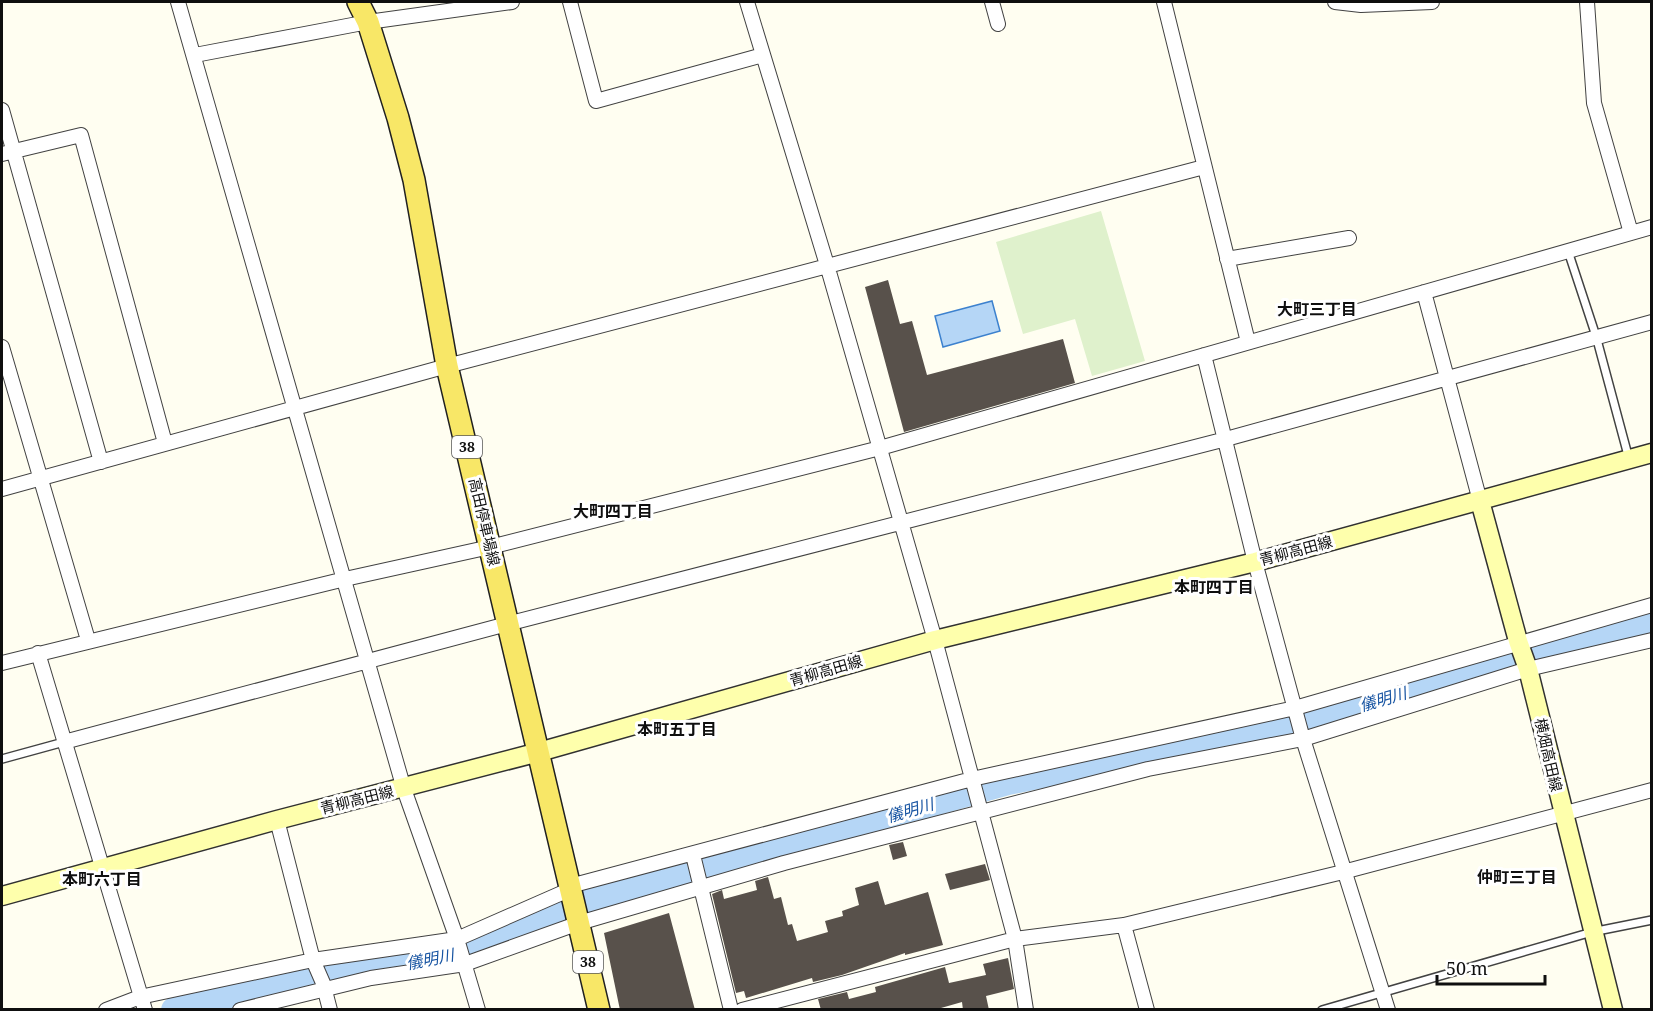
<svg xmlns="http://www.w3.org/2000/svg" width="1653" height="1011" font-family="'Noto Serif','Noto Sans JP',serif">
<rect width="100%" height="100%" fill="#fffef1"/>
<path fill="#dff1cc" d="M1101 211 1145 361 1092 376 1075 319 1023 334 996 242Z"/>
<path fill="#b5d6f6" stroke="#3c81ce" stroke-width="1.5" d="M992 301 1000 331 943 347 935 316Z"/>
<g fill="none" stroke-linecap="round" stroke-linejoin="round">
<path stroke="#b5d6f6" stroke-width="26" d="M174 1010 299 979 447 958 566 908 1008 782 1292 724 1575 642 1652 623"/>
</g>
<path fill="#58514b" d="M888 280 900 324 912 321 927 375 1063 339 1075 383 904 432 865 287Z
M903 842 907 856 893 860 889 845Z
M985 864 990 880 950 890 945 874Z
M768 877 774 899 781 897 788 925 792 924 797 941 828 932 825 921 843 916 842 911 859 905 855 888 878 881 885 905 928 892 943 945 905 955V953L842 975 813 982 812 978 746 998 744 991 736 993 712 894 722 890 724 899 757 890 755 881Z
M669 913 695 1010H620L604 933Z
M1008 958 1014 989 986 996 989 1010H963L962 1002 934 1010H821L818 999 847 992 849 999 876 992 875 987 945 967 949 983 986 975 983 964Z"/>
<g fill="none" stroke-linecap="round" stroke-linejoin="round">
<defs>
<path id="service" d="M1568 251 1596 336 1629 459
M2 759 64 742
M1322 1010 1592 932 1652 920"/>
<path id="minor" d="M178 2 404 789 457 939 478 1010
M570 2 596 101 763 55
M747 2 827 265 935 640 1015 939 1026 1010
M992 2 998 24
M1164 2 1248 342
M1335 2 1361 5 1432 2
M1587 2 1594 103 1631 233
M195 55 368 22 512 2
M2 110 101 462
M2 154 81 135 165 443
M1227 259 1349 238
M1424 292 1480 501
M2 347 88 640
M1204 355 1255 562 1303 739 1388 1010
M2 489 447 366 1204 167
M38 653 145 1010
M2 663 345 579 490 547 880 448 1652 227
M64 742 507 624 1226 439 1652 322
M277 820 313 960 323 983 330 1010
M693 855 731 1010
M570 886 972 779 1295 708 1652 605
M1124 925 1147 1010
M106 1010 140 997 313 960 457 939 571 889
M240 1010 371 978 465 964 579 923 784 863 1148 769 1303 739 1528 669 1652 640
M742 1010 1015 939 1124 925 1343 872 1652 790"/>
<path id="secondary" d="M1480 501 1518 641 1528 669 1613 1010
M2 896 277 820 539 752 935 640 1255 562 1652 453"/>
<path id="primary" d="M358 2 368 22 398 118 414 180 447 366 599 1010"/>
</defs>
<use href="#service" stroke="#424242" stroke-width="10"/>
<use href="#minor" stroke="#424242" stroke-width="16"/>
<use href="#secondary" stroke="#313131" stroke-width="21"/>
<use href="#primary" stroke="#202020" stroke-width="24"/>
<use href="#service" stroke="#fff" stroke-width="7"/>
<use href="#minor" stroke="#fff" stroke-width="14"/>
<use href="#secondary" stroke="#feffac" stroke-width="18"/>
<use href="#primary" stroke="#f8e767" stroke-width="21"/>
</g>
<g text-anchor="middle" stroke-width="6" stroke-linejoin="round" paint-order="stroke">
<g fill="#fff" stroke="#575757" stroke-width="1.5">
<rect x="452" y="436" width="30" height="22" rx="4.5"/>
<rect x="573" y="951" width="30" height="22" rx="4.5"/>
</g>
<g font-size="14" font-weight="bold" fill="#0f0f0f">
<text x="467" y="452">38</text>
<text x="588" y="967">38</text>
</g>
<g font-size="15" fill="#0f0f0f" stroke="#fff">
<text transform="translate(484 522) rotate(77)" y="5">高田停車場線</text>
<text transform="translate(1296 551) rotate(-15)" y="5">青柳高田線</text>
<text transform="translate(826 671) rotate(-16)" y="5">青柳高田線</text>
<text transform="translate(1548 755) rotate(77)" y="5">横畑高田線</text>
<text transform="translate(357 800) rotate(-14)" y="5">青柳高田線</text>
</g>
<g font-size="16" font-weight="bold" fill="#0f0f0f" stroke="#fff">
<text x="1317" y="315">大町三丁目</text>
<text x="613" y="517">大町四丁目</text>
<text x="1214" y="593">本町四丁目</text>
<text x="677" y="735">本町五丁目</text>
<text x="1517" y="883">仲町三丁目</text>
<text x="102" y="885">本町六丁目</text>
</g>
<g font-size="16" font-style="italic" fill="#1754a2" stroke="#fff">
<text transform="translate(1383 699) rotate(-16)" y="6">儀明川</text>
<text transform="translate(910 810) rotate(-16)" y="6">儀明川</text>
<text transform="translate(430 959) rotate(-11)" y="6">儀明川</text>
</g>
</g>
<rect width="1653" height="1011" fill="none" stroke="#0f0f0f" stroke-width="6"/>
<path d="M1437 975v9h108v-9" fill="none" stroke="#0f0f0f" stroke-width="3"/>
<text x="1446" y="975" font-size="18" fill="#0f0f0f" stroke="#ffffff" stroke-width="4.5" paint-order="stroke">50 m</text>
</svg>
